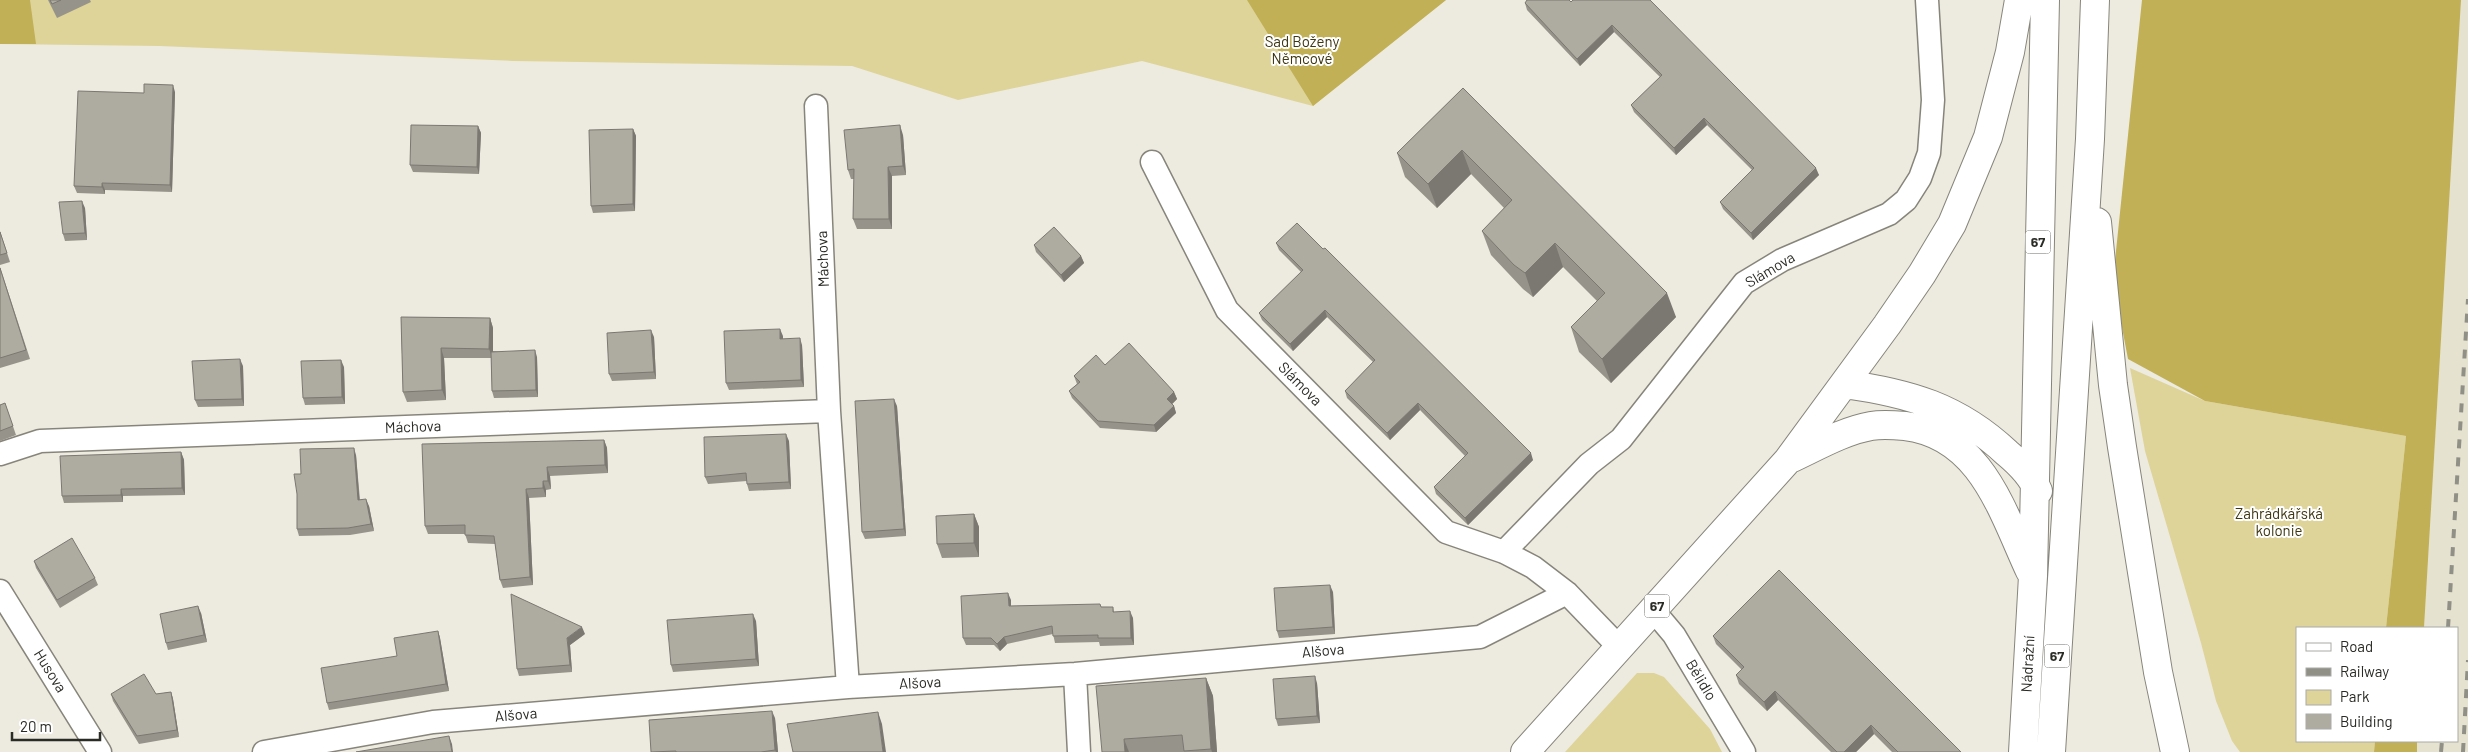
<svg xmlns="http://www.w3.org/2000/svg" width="2468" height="752" font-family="Barlow,sans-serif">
<rect width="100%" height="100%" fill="#edebe0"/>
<path fill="#e5e2cf" d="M2461 0H2468V752H2417V741H2457V628H2424Z"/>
<path fill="#ded499" d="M0 0H1446L1313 106 1142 61 958 100 852 66 513 61 159 46 0 44Z
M2130 368 2205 401 2406 436 2386 628H2297V741H2375L2374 752H2240L2232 741 2216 701 2201 643 2145 451Z
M1637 673H1654L1664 677 1710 729 1722 752H1565Z"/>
<path fill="#c1b056" d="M0 0H30L36 44H0Z
M1247 0H1446L1313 106Z
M2142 0H2461L2424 628H2386L2406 436 2205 401 2128 359 2113 280Z
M2375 741H2417V752H2374Z"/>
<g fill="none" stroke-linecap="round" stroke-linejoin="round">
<defs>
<path id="minor" d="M816 106 829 411 848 687
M1152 162 1227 310 1446 532 1504 552 1533 567 1567 593 1619 647
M0 454 40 441 829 411
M1504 552 1589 464 1621 439 1744 283 1782 260 1889 214 1906 200 1920 178 1929 153 1933 100 1927 0
M0 591 100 752
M1653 610 1674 635 1744 752
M1075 674 1079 752
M264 752 433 722 848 687 1075 674 1480 637 1567 593"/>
<path id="primary" d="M2097 222 2113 385 2122 447 2158 672 2175 752
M1844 384C1909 393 1958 407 2007 453 2019 463 2032 476 2038 491
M1790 459C1816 447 1843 431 1871 426 1882 424 1894 425 1905 426 1981 435 2002 511 2030 571
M1525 752 1788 460 1887 325 1922 274 1952 224 1988 137 2010 52 2019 0
M2023 752 2033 576 2045 0
M2051 752 2090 139 2095 0"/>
</defs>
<use href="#minor" stroke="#87857b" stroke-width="25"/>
<use href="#primary" stroke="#87857b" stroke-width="30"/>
<use href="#minor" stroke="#fff" stroke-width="22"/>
<use href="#primary" stroke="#fff" stroke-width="28"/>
<path stroke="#919087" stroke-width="4" stroke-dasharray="9 9" stroke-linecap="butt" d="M2448 628 2468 299
M2441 752 2442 741
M2463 752 2468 660"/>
</g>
<path fill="#96948a" d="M48 0H90L91 2 57 18Z
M1650 0 1819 175 1753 240 1723 209 1720 202 1752 170 1707 125 1676 155 1634 112 1631 105 1660 77 1614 32 1580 66 1527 10 1525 3Z
M1463 88 1676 317 1611 383 1579 352 1571 327 1597 301 1563 267 1533 297 1523 289 1491 255 1482 231 1504 208 1471 174 1437 208 1405 177 1397 153Z
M175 92 172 192 105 190V194L77 193 74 186 144 93Z
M478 126 481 133 479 174 413 172 410 165Z
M633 129 636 136 635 211 593 213 591 206Z
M903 135 906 175 892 176V229H857L853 219 854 179H851L848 170Z
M85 208 87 240 65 241 63 234Z
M0 231 10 262 0 265Z
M1276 243 1533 460 1468 525 1436 494 1434 487 1465 456 1420 410 1390 440 1347 398 1345 391 1373 362 1327 317 1293 351 1262 320 1259 313 1301 272 1279 250Z
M1034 245 1081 256 1084 263 1064 282 1036 252Z
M0 267 30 359 0 368Z
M401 317 490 318 493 328V351L537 357 538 397 494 398 492 391 491 358H444L446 400 407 402 403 392Z
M783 336V339L802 345 804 387 729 390 726 383Z
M654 337 656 379 612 381 609 374Z
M1105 365 1174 392 1177 399 1172 404 1174 406 1176 413 1156 432 1100 428 1072 398 1069 391 1077 384 1074 376Z
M243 366 244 406 198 407 195 400Z
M344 367 345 404 305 405 303 398Z
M5 403 16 435 0 441V405Z
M897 406 906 536 865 539 862 532Z
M604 440 607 448 608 473 550 476 551 489 546 490V497L529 498 533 585 503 588 500 580 495 544 468 543 465 534H428L425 526Z
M789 441 791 489 749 491 747 484V481L708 484 705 477Z
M181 452 184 460 185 495 123 496V502L64 503 62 496Z
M356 455 360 500 369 506 374 531 350 535 299 536 297 529 301 474Z
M974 514 979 527V557L942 558 937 544Z
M34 561 95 578 98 585 60 608 36 568Z
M1333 592 1335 634 1279 638 1277 631Z
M1011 600V606L1113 607 1114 612 1133 618 1134 645 1100 646 1099 642 1055 643 1053 634 1007 644 1000 651 994 645H966L963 638Z
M201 613 207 642 168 650 166 643Z
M756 621 759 666 673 672 671 665Z
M438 631 440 638 449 691 329 710 327 703 397 656Z
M585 634 570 645 572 672 519 676 517 669Z
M1713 636 1961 752H1892L1874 734 1856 752H1831L1778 700 1767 711 1739 684 1736 675 1742 670 1716 644Z
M1206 678 1213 696 1217 752H1102Z
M1317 683 1320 723 1278 726 1276 719Z
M171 692 173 699 179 737 139 744 113 701 111 694H156Z
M775 718 778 752H651Z"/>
<path fill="#7a7871" d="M1612 25 1614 32 1580 66 1577 59Z
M173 85 175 92 172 192 170 185Z
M1704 118 1707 125 1676 155 1674 148Z
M900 125 903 135 906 175 903 166Z
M478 126 481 133 479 174 477 167Z
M633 129 636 136 635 211 633 204Z
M1462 150 1471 174 1437 208 1428 184Z
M888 167 892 176V229L889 219Z
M1816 168 1819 175 1753 240 1751 233Z
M102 183 105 190V194L102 187Z
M82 201 85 208 87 240 85 233Z
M1555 243 1563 267 1533 297 1525 273Z
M1081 256 1084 263 1064 282 1061 275Z
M1667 293 1676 317 1611 383 1602 359Z
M1325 310 1327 317 1293 351 1290 344Z
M490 318 493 328V359L489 349Z
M780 329 783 336V346L780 339Z
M651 330 654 337 656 379 654 372Z
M800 338 802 345 804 387 801 380Z
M441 348 444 358 446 400 442 390Z
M535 350 537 357 538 397 536 390Z
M240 359 243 366 244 406 242 399Z
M341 360 344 367 345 404 342 397Z
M1174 392 1177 399 1170 406 1167 399Z
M894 399 897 406 906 536 904 529Z
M1418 403 1420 410 1390 440 1387 433Z
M1174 406 1176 413 1156 432 1154 425Z
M786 434 789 441 791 489 789 482Z
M604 440 607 448 608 473 605 465Z
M354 448 356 455 360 507 358 500Z
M181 452 184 460 185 495 182 488Z
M1531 453 1533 460 1468 525 1465 518Z
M547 467 550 476 551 489 548 481Z
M543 481 546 490V497L543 488Z
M121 489 123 496V502L121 495Z
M526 489 529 498 533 585 530 577Z
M366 499 369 506 374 531 371 524Z
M974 514 979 527V557L974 543Z
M1330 585 1333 592 1335 634 1333 627Z
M1008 593 1011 600V613L1009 606Z
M198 606 201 613 207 642 204 635Z
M1130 611 1133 618 1134 645 1131 638Z
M753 614 756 621 759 666 756 659Z
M582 627 585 634 570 645 572 672 570 665 567 638Z
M438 631 440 638 449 691 446 684Z
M1004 637 1007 644 1000 651 997 644Z
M1315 676 1317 683 1320 723 1317 716Z
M1206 678 1213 696 1217 752H1212L1211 749Z
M1775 691 1778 700 1767 711 1764 702Z
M171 692 173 699 179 737 177 730Z
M772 711 775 718 778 752H776L775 750Z
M878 712 882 724 886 752H883Z
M1871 725 1874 734 1856 752H1844Z
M449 736 452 744 453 752H452Z
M1124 739 1129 752H1125Z"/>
<path fill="#aeaca1" stroke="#7a7871" d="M50 0H61L52 4Z
M1527 0H1569L1571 2 1573 0H1650L1816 168 1751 233 1720 202 1754 168 1704 118 1674 148 1631 105 1662 75 1612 25 1577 59 1525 3Z
M144 84 173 85 170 185 102 183V187L74 186 78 91 144 93Z
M1463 88 1667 293 1602 359 1571 327 1605 293 1555 243 1525 273 1514 265 1482 231 1512 200 1462 150 1428 184 1397 153Z
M411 125 478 126 477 167 410 165Z
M900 125 903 166 888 167 889 219H853L854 169 848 170 844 130Z
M633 129V204L591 206 589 130Z
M82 201 85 233 63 234 59 202Z
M1297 223 1323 249 1325 248 1531 453 1465 518 1434 487 1468 453 1418 403 1387 433 1345 391 1375 360 1325 310 1290 344 1259 313 1303 270 1276 243Z
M1054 227 1081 256 1061 275 1034 245Z
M0 232 7 253 0 255Z
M0 268 26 350 0 358Z
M401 317 490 318 489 349 441 348 442 390 403 392Z
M780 329V339L800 338 801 380 726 383 724 331Z
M651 330 654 372 609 374 607 333Z
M1129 343 1174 392 1167 399 1174 406 1154 425 1098 421 1069 391 1080 382 1074 376 1096 355 1105 365Z
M535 350 536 390 492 391 491 352Z
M240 359 242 399 195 400 192 361Z
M341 360 342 397 303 398 301 361Z
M894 399 904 529 862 532 855 401Z
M5 403 13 426 0 431V405Z
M786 434 789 482 747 484 746 473 705 477 704 437Z
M604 440 605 465 547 467 548 481H543V488L526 489 530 577 500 580 494 536 465 535V525L425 526 422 444Z
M354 448 358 500 366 499 371 524 348 528 297 529V494L294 474H301L300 449Z
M181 452 182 488 121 489V495L62 496 60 456Z
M974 514V543L937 544 936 516Z
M72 538 95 578 57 600 34 561Z
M1779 570 1961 752H1898L1871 725 1844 752H1837L1775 691 1764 702 1736 675 1744 667 1713 636Z
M1330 585 1333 627 1277 631 1274 588Z
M1008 593 1009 606 1100 604 1101 607H1113V612L1130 611 1131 638H1098V635L1053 636 1052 626 1004 637 997 644 991 638H963L961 596Z
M511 594 582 627 567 638 570 665 517 669Z
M198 606 204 635 166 643 160 614Z
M753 614 756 659 671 665 667 620Z
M438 631 446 684 327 703 321 668 397 656 394 638Z
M144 674 156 694 171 692 177 730 137 736 111 694Z
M1315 676 1317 716 1276 719 1273 679Z
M1206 678 1211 749 1184 751 1182 735 1124 739 1125 752H1102L1096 686Z
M772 711 775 750 761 752H676V751L651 752 649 720Z
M878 712 883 752H793L787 724Z
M449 736 452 752H356Z"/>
<g text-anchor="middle" stroke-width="4" stroke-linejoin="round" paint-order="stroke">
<g fill="#fff" stroke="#6b6b67" stroke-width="1">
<rect x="2025.5" y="230.5" width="25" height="23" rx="4"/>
<rect x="1644.5" y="594.5" width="25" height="23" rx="4"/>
<rect x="2044.5" y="644.5" width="25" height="23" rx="4"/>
</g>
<g font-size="14" font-weight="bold" fill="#2b2b26">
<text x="2038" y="247">67</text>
<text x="1657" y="611">67</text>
<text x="2057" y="661">67</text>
</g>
<g font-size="15" fill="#3d360f" stroke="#fff">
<text x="1302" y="47">Sad Boženy<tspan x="1302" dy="17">Němcové</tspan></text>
<text x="2279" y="519">Zahrádkářská<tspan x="2279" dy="17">kolonie</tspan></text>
</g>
<g font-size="15" fill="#2b2b26" stroke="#fff">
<text transform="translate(823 259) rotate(-92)" y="5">Máchova</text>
<text transform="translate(1770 270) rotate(-31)" y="5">Slámova</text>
<text transform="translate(1300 384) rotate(45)" y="5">Slámova</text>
<text transform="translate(413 427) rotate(-2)" y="5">Máchova</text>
<text transform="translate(1323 651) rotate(-5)" y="5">Alšova</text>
<text transform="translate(2028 664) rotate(-87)" y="5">Nádražní</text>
<text transform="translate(50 671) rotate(58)" y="5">Husova</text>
<text transform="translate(1701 680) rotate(59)" y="5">Bělidlo</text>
<text transform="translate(920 683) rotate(-3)" y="5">Alšova</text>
<text transform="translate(516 715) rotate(-5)" y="5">Alšova</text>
</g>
</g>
<rect x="2296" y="627" width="162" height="115" fill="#ffffff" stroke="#aaaaa8"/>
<rect x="2306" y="643" width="25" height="8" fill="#ffffff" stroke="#aaaaa8"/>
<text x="2340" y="652" font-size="15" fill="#2b2b26">Road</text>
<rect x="2306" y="668" width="25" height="8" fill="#919087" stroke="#aaaaa8"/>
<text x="2340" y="677" font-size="15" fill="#2b2b26">Railway</text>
<rect x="2306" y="690" width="25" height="15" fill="#ded499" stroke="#aaaaa8"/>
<text x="2340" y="702" font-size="15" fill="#2b2b26">Park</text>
<rect x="2306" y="714" width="25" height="15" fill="#aeaca1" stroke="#aaaaa8"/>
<text x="2340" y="727" font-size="15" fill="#2b2b26">Building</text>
<path d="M12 732v8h88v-8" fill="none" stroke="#2b2b26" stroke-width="2.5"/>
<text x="20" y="732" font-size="15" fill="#2b2b26" stroke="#ffffff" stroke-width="4" paint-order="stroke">20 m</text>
</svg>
